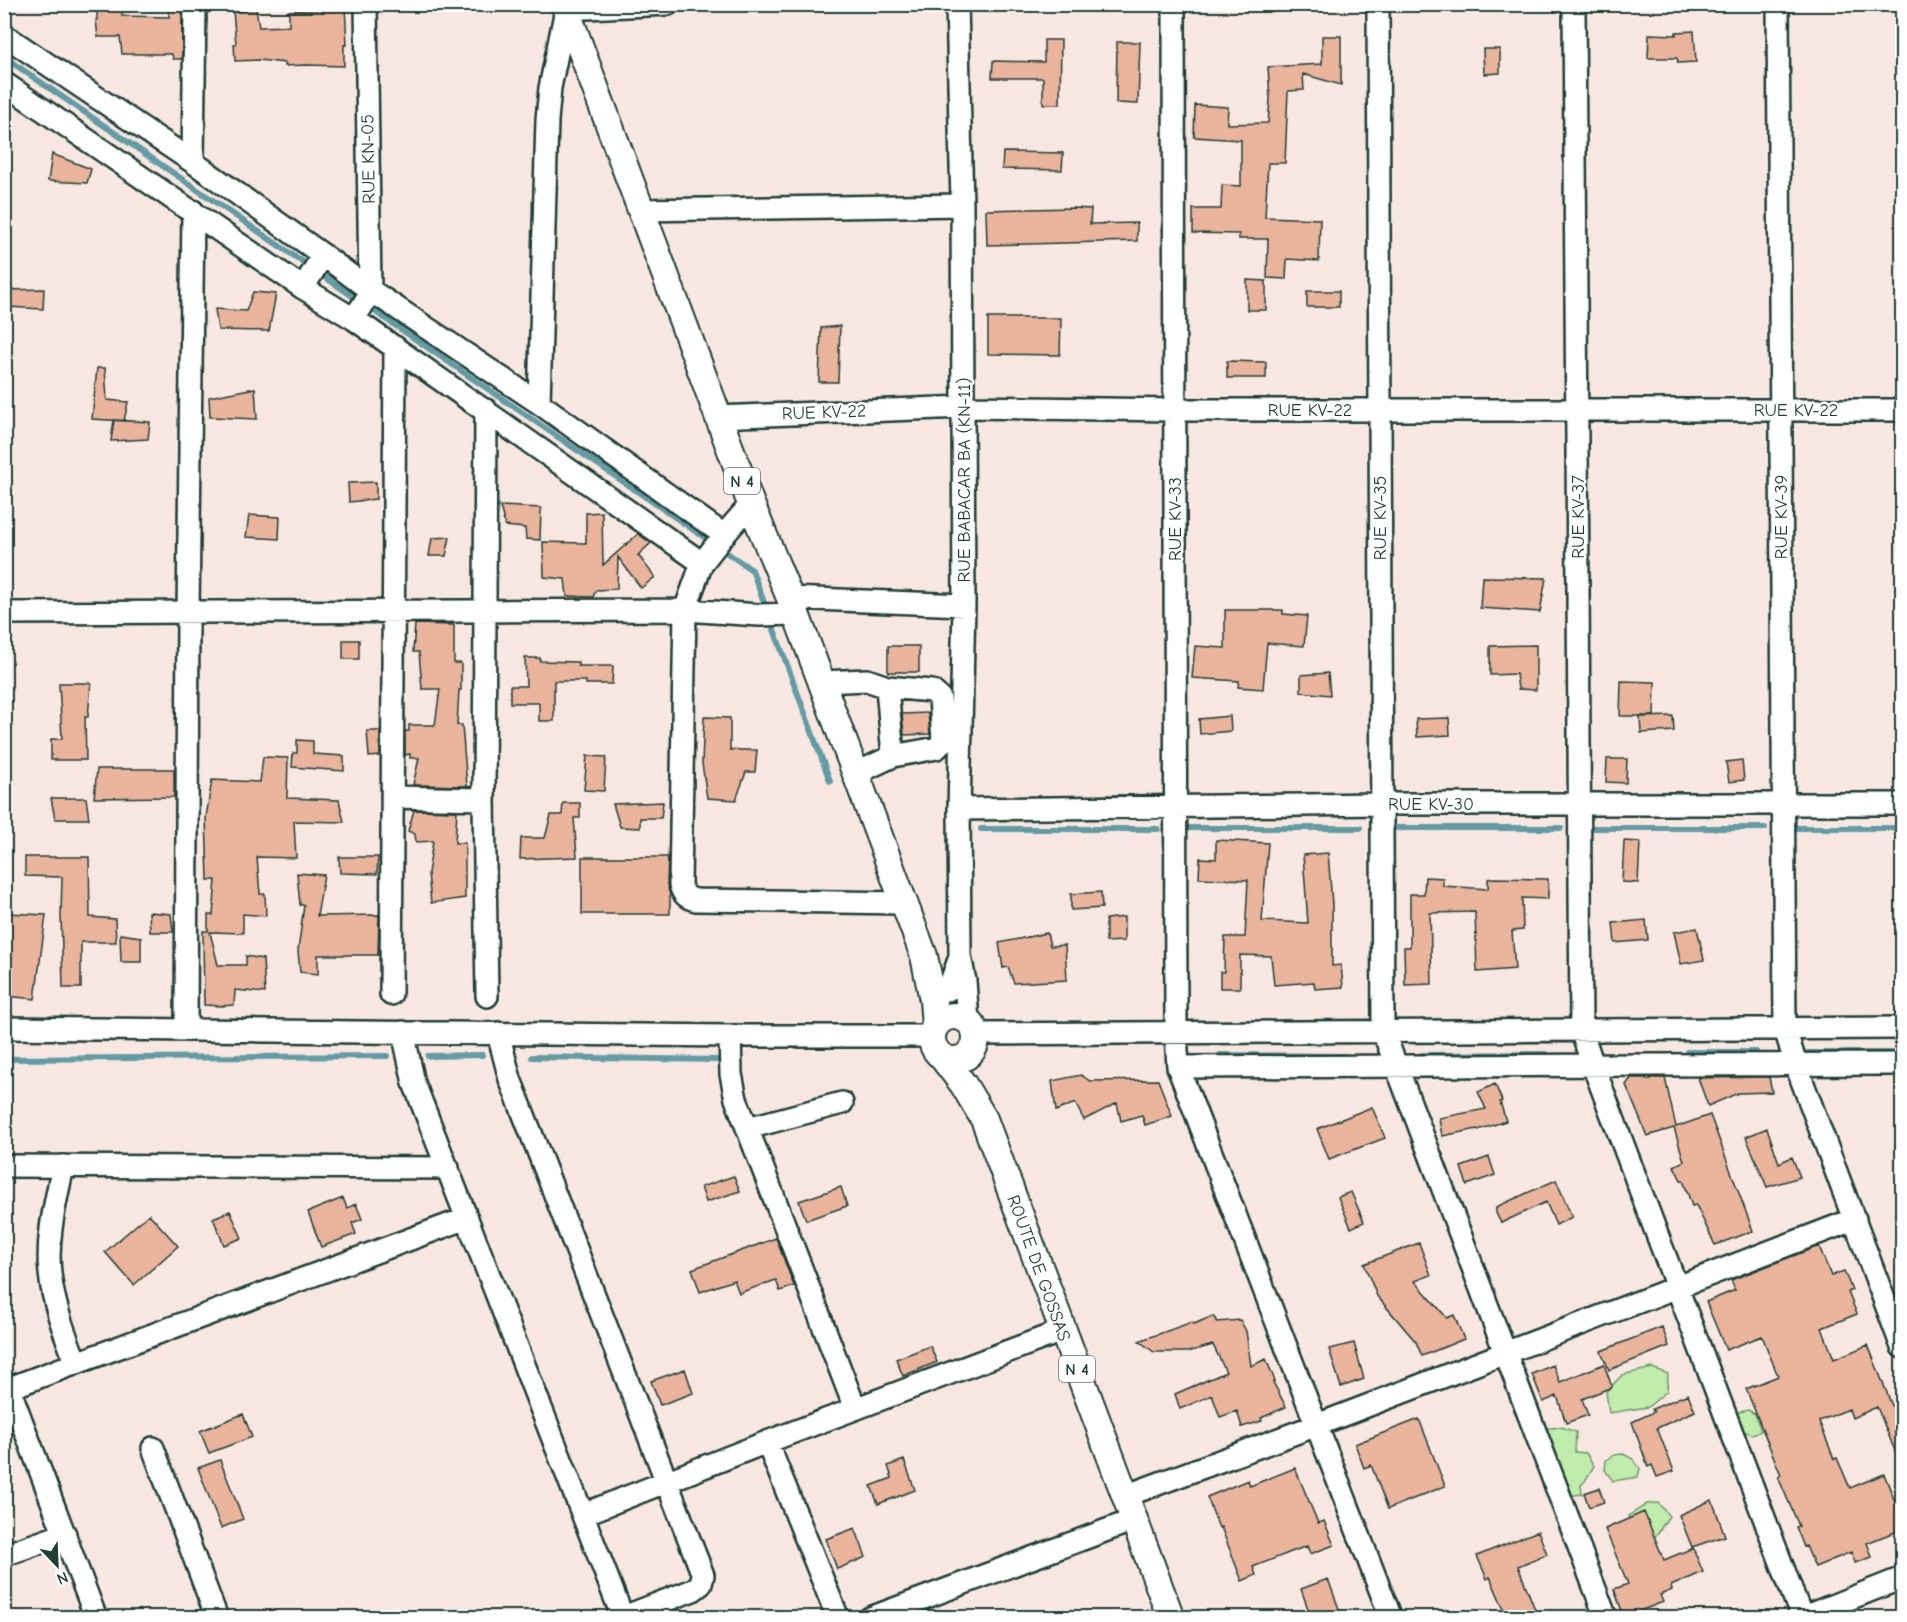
<svg xmlns="http://www.w3.org/2000/svg" width="1907" height="1622" font-family="'Comic Neue',sans-serif">
<rect width="100%" height="100%" fill="#f9e8e2"/>
<filter id="ink" filterUnits="userSpaceOnUse"><feTurbulence type="fractalNoise" baseFrequency=".0167" numOctaves="2"/><feDisplacementMap in="SourceGraphic" scale="12" xChannelSelector="R" yChannelSelector="G"/><feConvolveMatrix kernelMatrix="1 2 1 2 8 2 1 2 1" color-interpolation-filters="sRGB"/></filter>
<g filter="url(#ink)">
<path fill="#c0edab" stroke="#709570" stroke-width="1.5" d="M1652 1368 1668 1374 1667 1391 1648 1407 1609 1413 1606 1392 1622 1375Z
M1748 1410 1755 1414 1761 1431 1752 1434 1739 1430 1735 1413Z
M1561 1427 1576 1432 1575 1452 1586 1453 1594 1466 1585 1481 1581 1485 1582 1494 1567 1496 1540 1429Z
M1623 1454 1633 1459 1640 1468 1638 1477 1613 1481 1605 1470 1606 1460 1614 1455Z
M1658 1503 1669 1516 1655 1537 1632 1534 1628 1516 1647 1504Z"/>
<g fill="none" stroke-linecap="round" stroke-linejoin="round">
<path stroke="#639ca5" stroke-width="6" d="M4 57 752 570 830 781
M1183 828H1360
M1384 828H1561
M1589 828H1765
M1791 828H1902
M981 829H1158
M1687 1052H1756
M1808 1053H1902
M1220 1055 1345 1056
M1422 1055 1545 1054
M428 1056 482 1055
M532 1057 718 1060
M4 1059 387 1056"/>
</g>
<path fill="#eab49d" stroke="#1f3d34" stroke-width="1.5" d="M97 4H122V16L169 17 168 4H182V59H173L172 54H122L120 37H98L96 20H97Z
M330 4H345L347 45H344V66L306 65 285 66V63L259 60 235 61 234 44H236L233 11 256 9 259 27 289 26V11L331 9Z
M1694 31 1696 62 1678 63 1677 58H1648L1649 34 1676 35V32Z
M1322 36H1341V85L1303 74 1304 90 1288 91 1285 163H1268L1265 217 1320 219 1319 261 1287 259 1286 279 1267 278 1268 239H1239V234L1193 233V209H1221L1222 185 1241 186V140L1194 137 1195 105 1228 107 1227 124 1268 123 1270 99 1268 67 1322 64Z
M1044 40H1061L1060 104H1043V78H992L993 61 1044 62Z
M1117 42H1140L1138 104 1116 103Z
M1483 49H1500V73L1484 74Z
M1003 152 1063 153 1062 170 1002 169Z
M52 154 91 169 87 183 48 181Z
M1073 208 1091 209 1090 224 1137 223V241L987 245 986 210Z
M1247 280 1266 281V310H1247Z
M44 289 43 309 7 307 8 290Z
M1307 291H1339V307H1307Z
M253 292 276 294 269 331 218 330 215 309 246 311Z
M988 318H1061L1060 355 988 354Z
M840 326 838 382H819L821 328Z
M1227 361 1266 362V378H1227Z
M97 368H105L107 400 128 402 124 421 92 419Z
M255 388 257 419 210 417 209 397Z
M114 420 150 422 148 439 111 441Z
M376 482V499L349 502 348 483Z
M500 506 541 508 540 540 526 539 525 528 505 526Z
M602 512 603 565 638 534 651 543 638 555 655 577 641 588 618 557 617 589 596 590 593 597 567 596 565 579 544 577 543 542 586 543V513Z
M249 515 280 517 279 539 246 537Z
M450 537 446 556H429L432 538Z
M1482 577 1546 578 1540 612 1480 608Z
M1225 610H1283V614L1307 616 1304 646 1267 643 1263 689 1238 687 1239 681 1192 678 1195 646 1225 648Z
M415 624 454 625V663H461V690H459L457 725H462L467 786 413 785 419 758H410V754L405 755V731H409V725H435L440 689H422L419 652H413Z
M343 640H359V659H343Z
M1536 645V690L1518 689 1516 674 1490 675V646Z
M888 646H919V672H888Z
M525 658H540V661L578 662V666H613L612 684H586V681H554V721H539V703H510V686H526Z
M1328 673 1330 695 1301 692V675Z
M1621 681 1655 682 1654 716H1620Z
M59 683H91L88 717H85L86 760H51V739H62Z
M928 713 930 734 904 735 902 714Z
M1230 716 1231 731 1200 734 1199 719Z
M1673 716 1674 731 1641 733 1640 717Z
M704 717 730 718V750H757L755 772H746L736 800 707 798 702 763Z
M1449 718 1450 735 1417 737 1416 719Z
M367 731H380V756L369 757Z
M297 740 313 741V754L344 756V771L292 767 293 753H297Z
M587 756 606 757 604 791 584 790Z
M263 757 288 758 287 798 339 800 344 822 294 821 296 858 257 857 260 894H265L266 916 243 914V933L210 932 218 965H246V956L263 959 265 993 235 990 234 1005 220 1006 204 1005 203 931H208V915H213L216 880H208L206 817 212 780 260 782Z
M1607 759H1627L1626 783 1606 782Z
M1742 760 1744 780 1729 782 1726 762Z
M97 769H174V797L94 798Z
M51 798H86L89 819H55Z
M663 802 661 818H640V828L620 827 613 804Z
M563 803H580V818H574L577 857 520 859 521 838H545L551 815H562Z
M414 810 457 811 455 843H465V898L431 903 428 873 433 841 416 842 415 834 408 831Z
M1216 840 1268 843 1262 921 1308 923 1303 855 1328 853 1332 904V966L1341 965 1343 987 1315 989 1314 982 1274 985 1271 956 1240 955V988H1220V972H1224L1225 937H1245L1248 880 1199 878 1200 858 1216 859Z
M1624 841 1640 842 1638 883 1622 882Z
M25 857H89L90 917 115 919 116 942H81V988H63L61 915 62 877 25 876Z
M339 857H378L377 874 340 873Z
M582 857H668L667 885 670 895V914H582Z
M297 873 324 875 317 916 379 915 378 955H318V974L300 972 298 951 304 905H300Z
M1425 877 1443 878V886L1488 889V879L1494 878 1548 879V899L1522 898 1523 930 1512 931 1515 969 1477 972 1475 912 1430 913 1432 984 1405 985 1404 947H1410V894H1424Z
M1101 892 1102 908 1071 910V894Z
M149 912 171 914 173 932H150Z
M7 913 46 915 35 999 6 996 11 952H5Z
M1124 917V941L1106 942V919Z
M1646 920 1648 940 1615 943 1613 923Z
M1697 928 1704 960 1681 964 1674 932Z
M1047 933 1050 946 1065 945 1067 980 1014 983 1008 967 1003 968 999 943Z
M120 934 141 937V962H121Z
M1081 1075 1090 1081 1158 1080 1172 1116 1145 1125 1142 1115 1121 1121 1117 1103 1084 1120 1075 1103 1056 1111 1052 1081Z
M1769 1077 1772 1092 1738 1093 1708 1106 1698 1078Z
M1631 1078H1646L1647 1080 1653 1078H1665L1676 1127 1710 1115 1753 1231 1715 1245 1696 1205 1692 1206 1683 1180H1681L1674 1166 1684 1161 1674 1128 1647 1136 1626 1085Z
M1495 1084 1502 1101 1500 1102 1506 1121 1478 1130 1477 1129 1442 1136 1439 1118 1486 1109 1478 1092Z
M1372 1107 1385 1138 1329 1159 1317 1129Z
M1767 1128 1779 1163 1792 1157 1800 1177 1767 1187 1746 1137Z
M1489 1157 1495 1175 1467 1185 1461 1167Z
M734 1176 740 1191 706 1202 701 1187Z
M1556 1180 1572 1217 1556 1225 1546 1202 1501 1223 1496 1213V1207Z
M841 1187 847 1206 806 1220 799 1201Z
M1351 1192 1364 1222 1351 1228 1338 1197Z
M343 1198 347 1208 356 1204 362 1219 352 1223 356 1234 321 1247 308 1212Z
M230 1211 242 1238 224 1245 213 1218Z
M149 1214 178 1246 134 1285 105 1252Z
M776 1238 794 1286 780 1291 776 1280 739 1293 734 1280 700 1292 692 1269Z
M1419 1243 1431 1275 1415 1281 1447 1318 1454 1315 1464 1339 1422 1356 1416 1342 1377 1296 1364 1264Z
M1819 1246 1831 1276 1844 1271 1852 1290 1848 1292 1857 1314 1822 1328 1834 1359 1868 1345 1902 1431V1468L1877 1407 1852 1418 1849 1409 1819 1421 1834 1459 1837 1458 1850 1488 1884 1474 1902 1519V1529L1867 1543 1872 1557 1855 1563 1851 1552 1815 1567 1806 1546 1804 1547 1796 1527 1799 1526 1778 1477 1781 1475 1746 1389 1778 1376 1762 1336 1726 1350 1706 1302 1735 1290 1731 1280Z
M1213 1316 1217 1322 1240 1320 1246 1331 1251 1366 1266 1359 1275 1381 1273 1382 1286 1407 1261 1418 1262 1421 1242 1427 1237 1411 1220 1417 1212 1395 1180 1409 1175 1394 1226 1372 1213 1345 1188 1352H1154L1139 1341 1192 1322 1194 1324Z
M1662 1327 1669 1346 1609 1370 1601 1351Z
M1354 1343 1364 1379 1341 1387 1329 1349Z
M930 1346 937 1362 903 1376 896 1359Z
M1604 1364 1612 1387 1582 1399 1588 1415 1566 1423 1557 1396 1543 1402 1532 1374 1553 1365 1560 1382Z
M685 1369 693 1393 660 1405 651 1381Z
M1688 1394 1695 1411 1657 1428 1674 1471 1657 1477 1652 1465 1648 1467 1632 1422 1654 1412 1652 1409Z
M243 1414 252 1437 209 1453 200 1431Z
M1419 1419 1445 1486 1388 1509 1371 1465 1364 1468 1355 1444Z
M220 1460 243 1519 221 1528 198 1468Z
M904 1460 915 1490 878 1504 871 1486 892 1478 888 1466Z
M1295 1468 1318 1523 1324 1521 1334 1545 1310 1554 1307 1546 1291 1552 1253 1567 1256 1575 1242 1581 1221 1527 1219 1528 1207 1497 1248 1480 1250 1486Z
M1599 1488 1604 1502 1589 1507 1584 1493Z
M1712 1500 1725 1536 1692 1547 1679 1515Z
M1644 1512 1664 1560 1693 1548 1703 1572 1671 1586 1672 1590 1660 1595 1663 1602 1624 1617 1614 1589 1628 1584 1605 1529Z
M855 1528 866 1557 837 1569 826 1539Z
M1538 1531 1547 1554 1518 1566 1538 1617H1507L1490 1577 1487 1579 1477 1556Z
M1328 1579 1342 1617H1311L1301 1589Z"/>
<g fill="none" stroke-linecap="round" stroke-linejoin="round">
<defs>
<path id="minor" d="M957 4 962 205 964 605 959 809 960 956 965 981 968 1022
M1174 4 1176 1033 1178 1067 1391 1618
M1378 4 1383 1031 1606 1618
M1574 4 1581 1030 1593 1065 1802 1618
M1778 4 1785 1029 1796 1065 1902 1347
M4 35 193 162 323 255 370 290 539 403 724 535
M4 83 303 288 354 319 702 563
M193 162 195 4
M640 210 962 205
M303 288 323 255
M354 319 367 298 370 290 366 4
M539 403 547 120 550 88 566 9 668 4
M486 410 484 799 487 996
M718 417 964 407 1175 410H1902
M751 504 724 535 702 563 685 610 680 885C683 894 686 898 696 900L903 903
M790 598 964 605
M4 613 685 610 759 615 796 614
M821 682 867 680 887 687 932 691 940 698 943 741 937 748 893 756 855 774
M887 687 893 756
M392 797 484 799
M959 809 1381 804H1902
M948 990 960 957
M391 994 395 347
M4 1028 730 1036H932
M186 1029 188 613 193 211
M403 1032 414 1083 623 1618
M498 1033 510 1079 703 1575 701 1584 693 1590 621 1618
M976 1034 1902 1028
M730 1036 731 1074 736 1099 855 1408
M1178 1067 1902 1064
M748 1128 842 1103
M4 1166 448 1168
M63 1166C56 1201 46 1237 50 1273 53 1304 65 1334 76 1363
M9 1388 96 1618
M4 1390 467 1218
M767 1442 838 1618
M153 1448 217 1618
M1125 1496 1317 1425 1855 1219
M584 1514 767 1442 1062 1331
M4 1555 65 1534
M870 1618 1134 1520
M1801 1618 1902 1578"/>
<path id="major" d="M564 4 751 504 790 598 924 956 933 1000 935 1026
M932 1038a22 22 0 1 1 44 0a22 22 0 1 1-44 0Z
M943 1058 963 1084 984 1119 1171 1618"/>
</defs>
<use href="#minor" stroke="#1f3d34" stroke-width="26"/>
<use href="#major" stroke="#1f3d34" stroke-width="30"/>
<use href="#minor" stroke="#fff" stroke-width="21"/>
<use href="#major" stroke="#fff" stroke-width="26"/>
</g>
</g>
<g text-anchor="middle" stroke-width="5" stroke-linejoin="round" paint-order="stroke">
<g fill="#fff" stroke="#627771" stroke-width="1.5">
<rect x="724" y="468" width="36" height="26" rx="4.5"/>
<rect x="1059" y="1356" width="36" height="26" rx="4.5"/>
</g>
<g font-size="16" font-weight="bold" fill="#1f3d34">
<text x="742" y="487">N 4</text>
<text x="1077" y="1375">N 4</text>
</g>
<g font-size="18" fill="#1f3d34" stroke="#fff">
<text transform="translate(368 159) rotate(-91)" y="6">RUE KN-05</text>
<text x="1310" y="416">RUE KV-22</text>
<text x="1796" y="416">RUE KV-22</text>
<text transform="translate(824 412) rotate(-2)" y="6">RUE KV-22</text>
<text transform="translate(964 480) rotate(-90)" y="6">RUE BABACAR BA (KN-11)</text>
<text transform="translate(1578 517) rotate(-90)" y="6">RUE KV-37</text>
<text transform="translate(1781 517) rotate(-90)" y="6">RUE KV-39</text>
<text transform="translate(1380 518) rotate(-90)" y="6">RUE KV-35</text>
<text transform="translate(1175 519) rotate(-90)" y="6">RUE KV-33</text>
<text x="1431" y="810">RUE KV-30</text>
<text transform="translate(1039 1268) rotate(70)" y="6">ROUTE DE GOSSAS</text>
</g>
</g>
<rect width="1907" height="1622" fill="none" stroke="#fff" stroke-width="24"/>
<rect x="12" y="12" width="1883" height="1598" fill="none" stroke="#1f3d34" stroke-width="2" filter="url(#ink)"/>
<g transform="translate(57 1565) rotate(157)" stroke="#ffffff" stroke-width="4.5" paint-order="stroke">
<path d="M0-4.5L10 22L0 15L-10 22Z" fill="#1f3d34"/>
<text y="-9" font-size="16" font-weight="bold" text-anchor="middle" fill="#1f3d34">N</text>
</g>
</svg>
